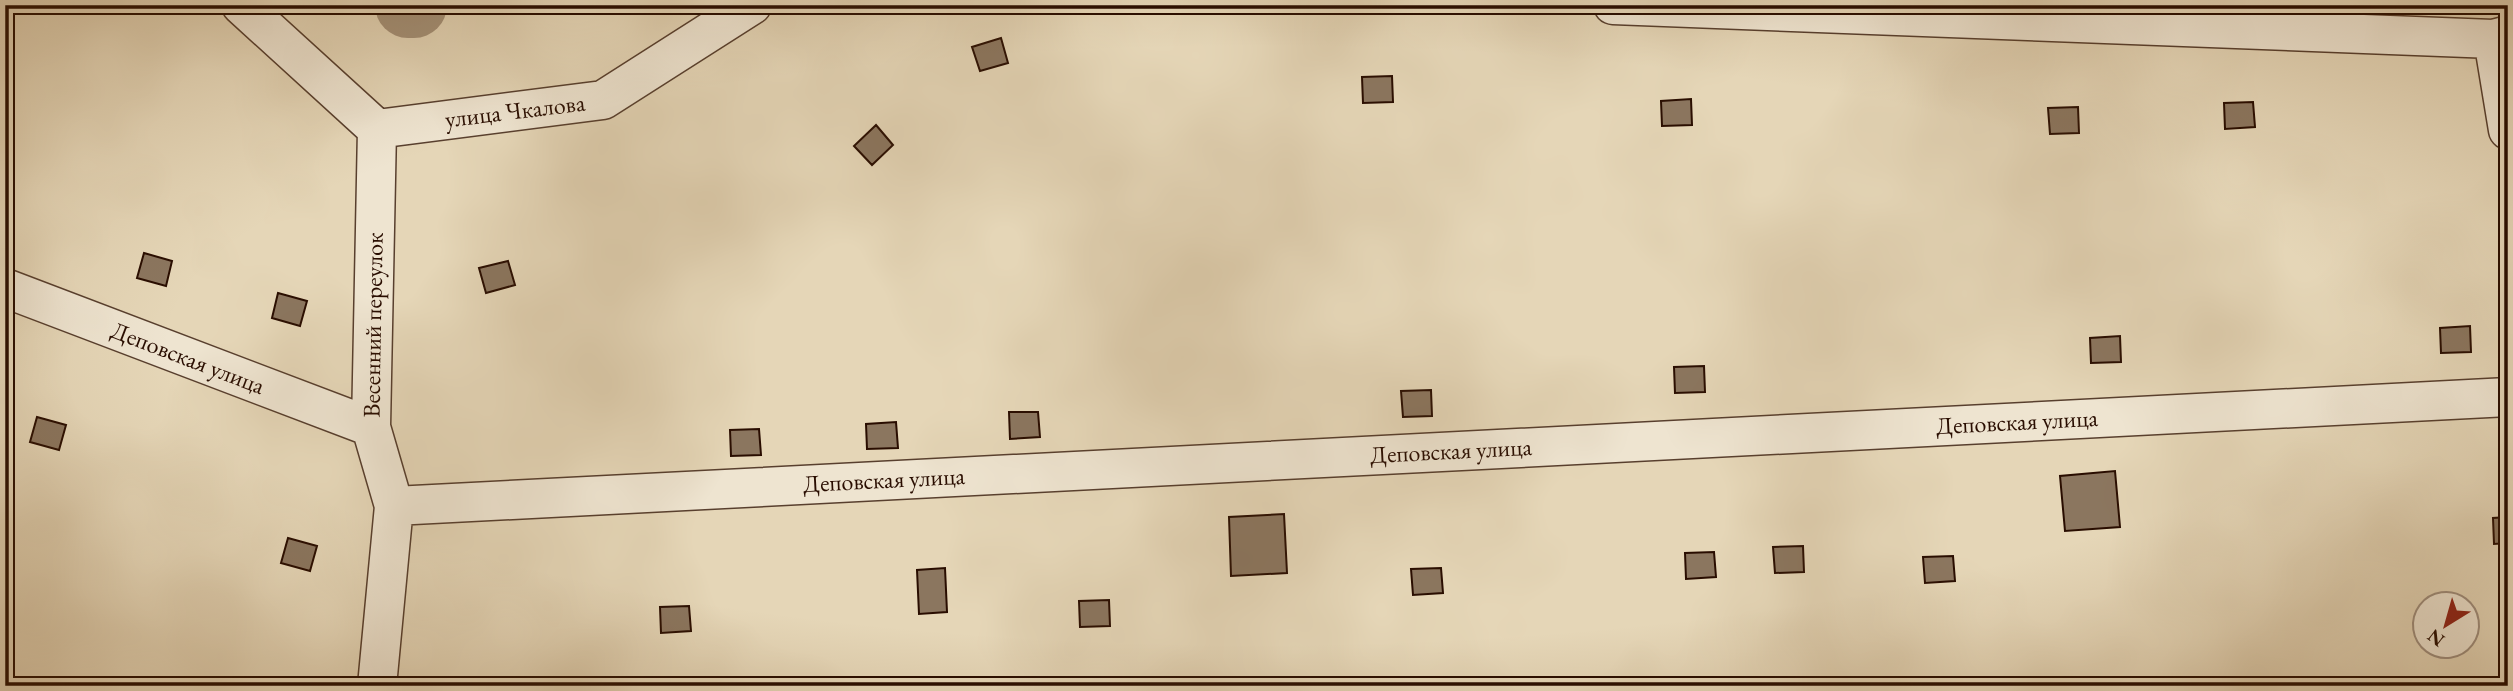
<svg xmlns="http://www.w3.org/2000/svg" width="2513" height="691" font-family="'EB Garamond',serif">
<rect width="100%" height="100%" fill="#e5d6b7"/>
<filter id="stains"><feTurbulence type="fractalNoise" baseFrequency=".00286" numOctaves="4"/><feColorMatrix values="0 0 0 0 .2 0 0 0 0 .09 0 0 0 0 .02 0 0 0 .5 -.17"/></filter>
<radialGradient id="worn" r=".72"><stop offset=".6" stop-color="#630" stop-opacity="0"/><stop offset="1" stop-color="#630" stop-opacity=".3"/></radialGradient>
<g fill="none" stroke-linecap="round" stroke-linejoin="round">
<path stroke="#a59279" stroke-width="66" d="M408 5H414"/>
</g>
<path fill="#8b765f" stroke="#290d00" stroke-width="2" d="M1001 38 1008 63 980 71 972 47Z
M1392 76 1393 102 1363 103 1362 77Z
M1691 99 1692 125 1662 126 1661 101Z
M2253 102 2255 127 2225 129 2224 103Z
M2078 107 2079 133 2050 134 2048 108Z
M876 125 893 145 872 165 854 146Z
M144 253 172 261 166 286 137 278Z
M508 261 515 285 486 293 479 268Z
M278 293 307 301 300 326 272 318Z
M2470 326 2471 352 2441 353 2440 328Z
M2120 336 2121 362 2091 363 2090 338Z
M1704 366 1705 392 1675 393 1674 367Z
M1431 390 1432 416 1403 417 1401 391Z
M1009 412H1038L1040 437 1010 439Z
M37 417 66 425 59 450 30 442Z
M896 422 898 448 867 449 866 424Z
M759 429 761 455 731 456 730 430Z
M2115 471 2120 527 2065 531 2060 476Z
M1284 514 1287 573 1231 576 1229 517Z
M2508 517V543L2494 544 2493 518Z
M288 538 317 546 310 571 281 563Z
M1803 546 1804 572 1775 573 1773 547Z
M1714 552 1716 577 1686 579 1685 553Z
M1953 556 1955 581 1925 583 1923 557Z
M945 568 947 612 919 614 917 570Z
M1441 568 1443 593 1413 595 1411 569Z
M1109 600 1110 626 1080 627 1079 601Z
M689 606 691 631 661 633 660 607Z"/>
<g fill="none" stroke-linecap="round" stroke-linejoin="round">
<defs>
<path id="street" d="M241 5 377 129
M1613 5 2493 39 2508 35
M2493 39 2508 130
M377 129 603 100 752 5
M5 288 371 427
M394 506 2508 397
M377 686 394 506 371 427 377 129"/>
</defs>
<use href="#street" stroke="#583f2e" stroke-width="41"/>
<use href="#street" stroke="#eee4d0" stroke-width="38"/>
</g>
<g text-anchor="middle" stroke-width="6" stroke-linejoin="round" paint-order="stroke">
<g font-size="24" fill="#290d00" stroke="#eee4d0">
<text transform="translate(515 111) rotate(-7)" y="8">улица Чкалова</text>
<text transform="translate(373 325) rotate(-89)" y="8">Весенний переулок</text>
<text transform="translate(188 358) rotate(21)" y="8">Деповская улица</text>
<text transform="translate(2017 422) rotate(-3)" y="8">Деповская улица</text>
<text transform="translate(1451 451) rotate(-3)" y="8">Деповская улица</text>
<text transform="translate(884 480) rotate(-3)" y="8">Деповская улица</text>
</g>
</g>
<rect width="2513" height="691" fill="none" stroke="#e5d6b7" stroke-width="28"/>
<rect x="7" y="7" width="2499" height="677" fill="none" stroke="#290d00" stroke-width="3.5"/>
<rect x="14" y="14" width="2485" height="663" fill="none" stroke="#290d00" stroke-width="2"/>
<g transform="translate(2446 625) rotate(217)"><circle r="33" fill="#eee4d0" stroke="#9f8e7d" stroke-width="2"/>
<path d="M0-5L12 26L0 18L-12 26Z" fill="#8f2418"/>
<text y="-10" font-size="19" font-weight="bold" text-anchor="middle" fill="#290d00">N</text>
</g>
<rect width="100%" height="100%" filter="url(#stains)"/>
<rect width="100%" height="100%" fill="url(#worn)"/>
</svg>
